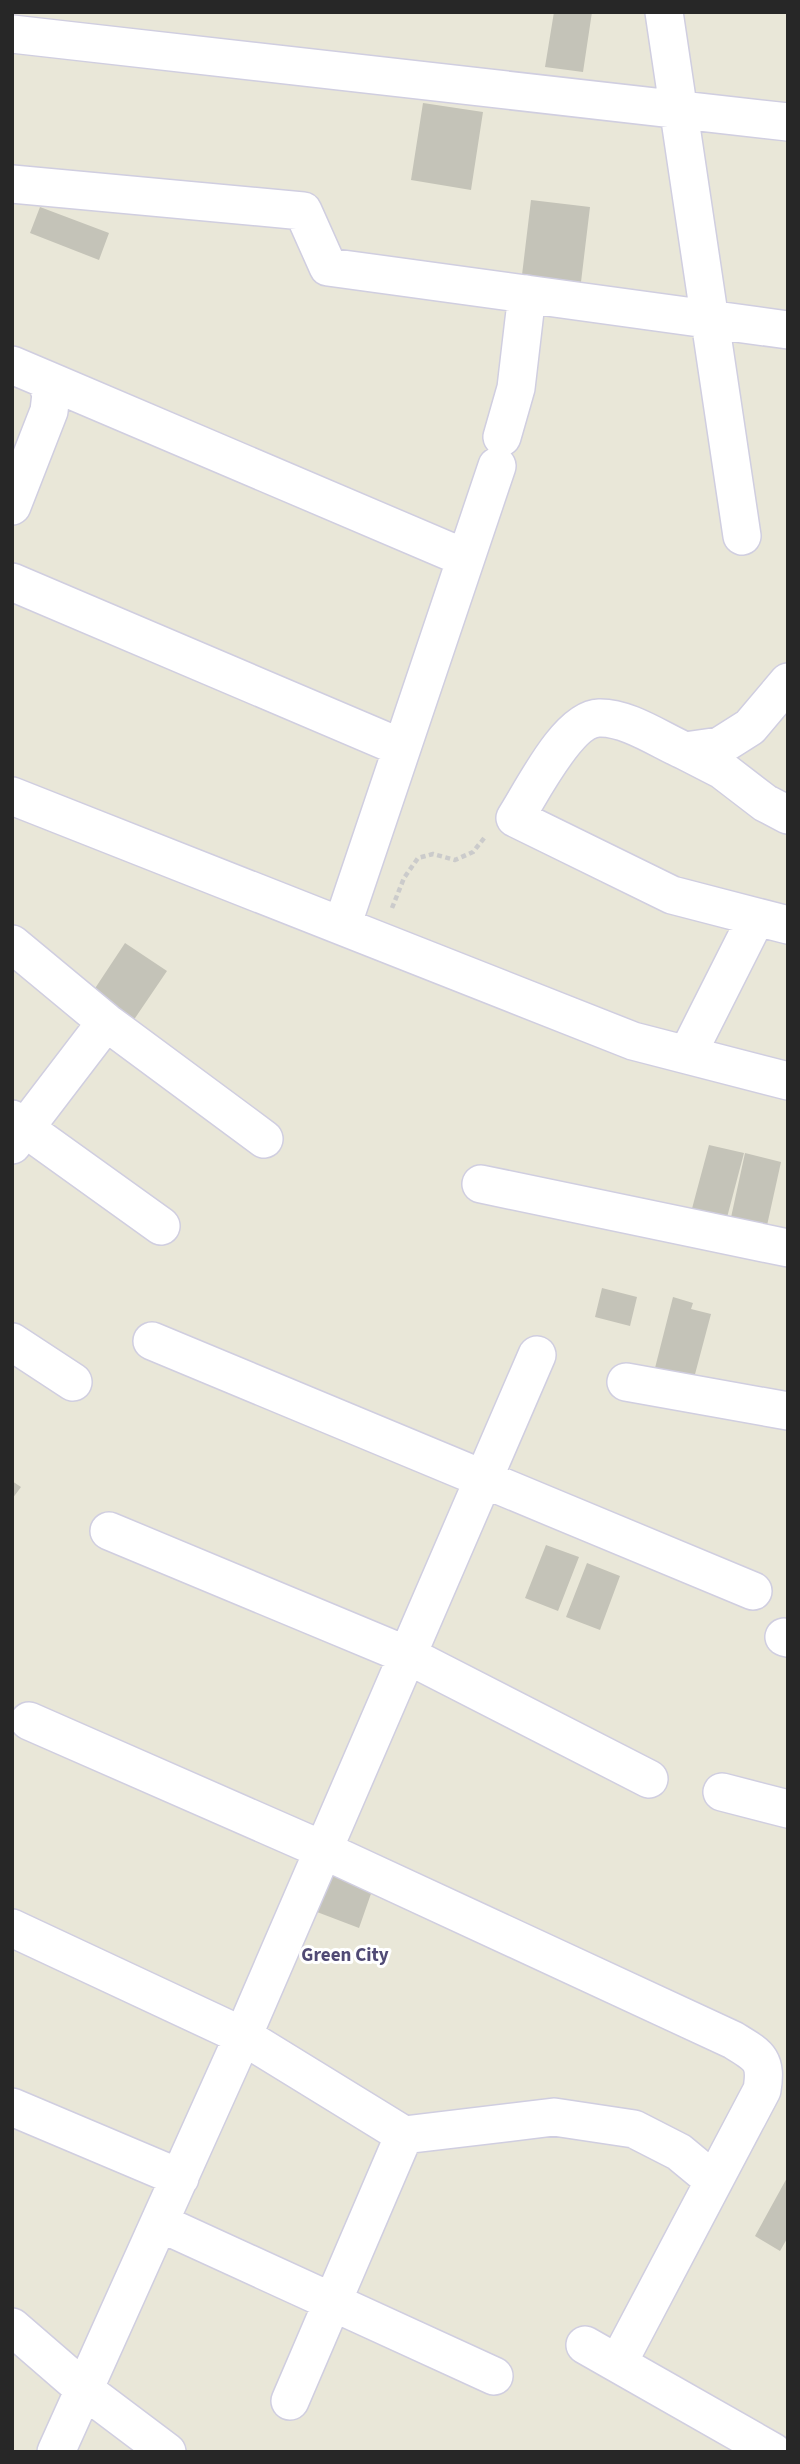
<svg xmlns="http://www.w3.org/2000/svg" width="800" height="2464" font-family="'Source Sans 3',sans-serif">
<rect width="100%" height="100%" fill="#e9e7d8"/>
<path fill="#c4c3b8" d="M554 12H592L583 72 545 67Z
M423 103 483 112 471 190 411 180Z
M531 200 590 207 581 282 522 275Z
M40 207 109 233 99 260 30 233Z
M125 943 167 971 129 1027 88 999Z
M709 1145 744 1153 725 1225 690 1216Z
M745 1153 781 1162 766 1230 730 1222Z
M602 1288 637 1297 630 1326 595 1317Z
M673 1297 693 1303 691 1309 711 1314 694 1378 655 1368Z
M12 1481 21 1487 12 1499Z
M546 1545 579 1557 558 1611 525 1598Z
M587 1563 620 1576 600 1630 566 1617Z
M331 1872 373 1888 359 1928 317 1912Z
M788 2176V2237L780 2251 755 2236Z"/>
<g fill="none" stroke-linecap="round" stroke-linejoin="round">
<defs>
<path id="street" d="M664 12 742 536
M12 34 788 122
M12 184 303 211 328 267 788 330
M12 365 45 379 51 394 49 411 12 506
M45 379 465 558
M502 437 516 388 527 294
M12 582 402 748
M788 682 750 727 720 746 685 751 722 770 765 803 788 815
M685 751C660 740 627 717 599 718 567 719 532 792 515 818L672 895 788 925
M12 796 633 1041 788 1081
M342 926 497 466
M12 944 106 1022 264 1139
M687 1055 756 918
M12 1119 161 1226
M12 1145 106 1022
M481 1184 788 1248
M152 1341 753 1591
M12 1342 73 1382
M626 1382 788 1411
M109 1531 409 1656 649 1779
M784 1637 788 1638
M29 1721 323 1850 733 2040C759 2056 767 2059 762 2090L618 2363
M722 1792 788 1809
M12 1928 243 2036 404 2135 554 2117 634 2129 679 2152 714 2181
M12 2107 180 2178
M160 2223 494 2376
M12 2327 86 2391 167 2452
M585 2345 773 2452
M290 2401 404 2135
M56 2452 243 2036 537 1355"/>
</defs>
<use href="#street" stroke="#d0cee0" stroke-width="40"/>
<path stroke="#cbcbcb" stroke-width="4.5" stroke-dasharray="5 3.5" stroke-linecap="butt" d="M392 908 404 878 418 858 433 854 455 860 473 852 485 837"/>
<use href="#street" stroke="#fff" stroke-width="37"/>
</g>
<g text-anchor="middle" stroke-width="6" stroke-linejoin="round" paint-order="stroke">
<g font-size="19" font-weight="bold" fill="#504a75" stroke="#fff">
<text x="345" y="1961">Green City</text>
</g>
</g>
<rect width="800" height="2464" fill="none" stroke="#272727" stroke-width="28"/>
</svg>
